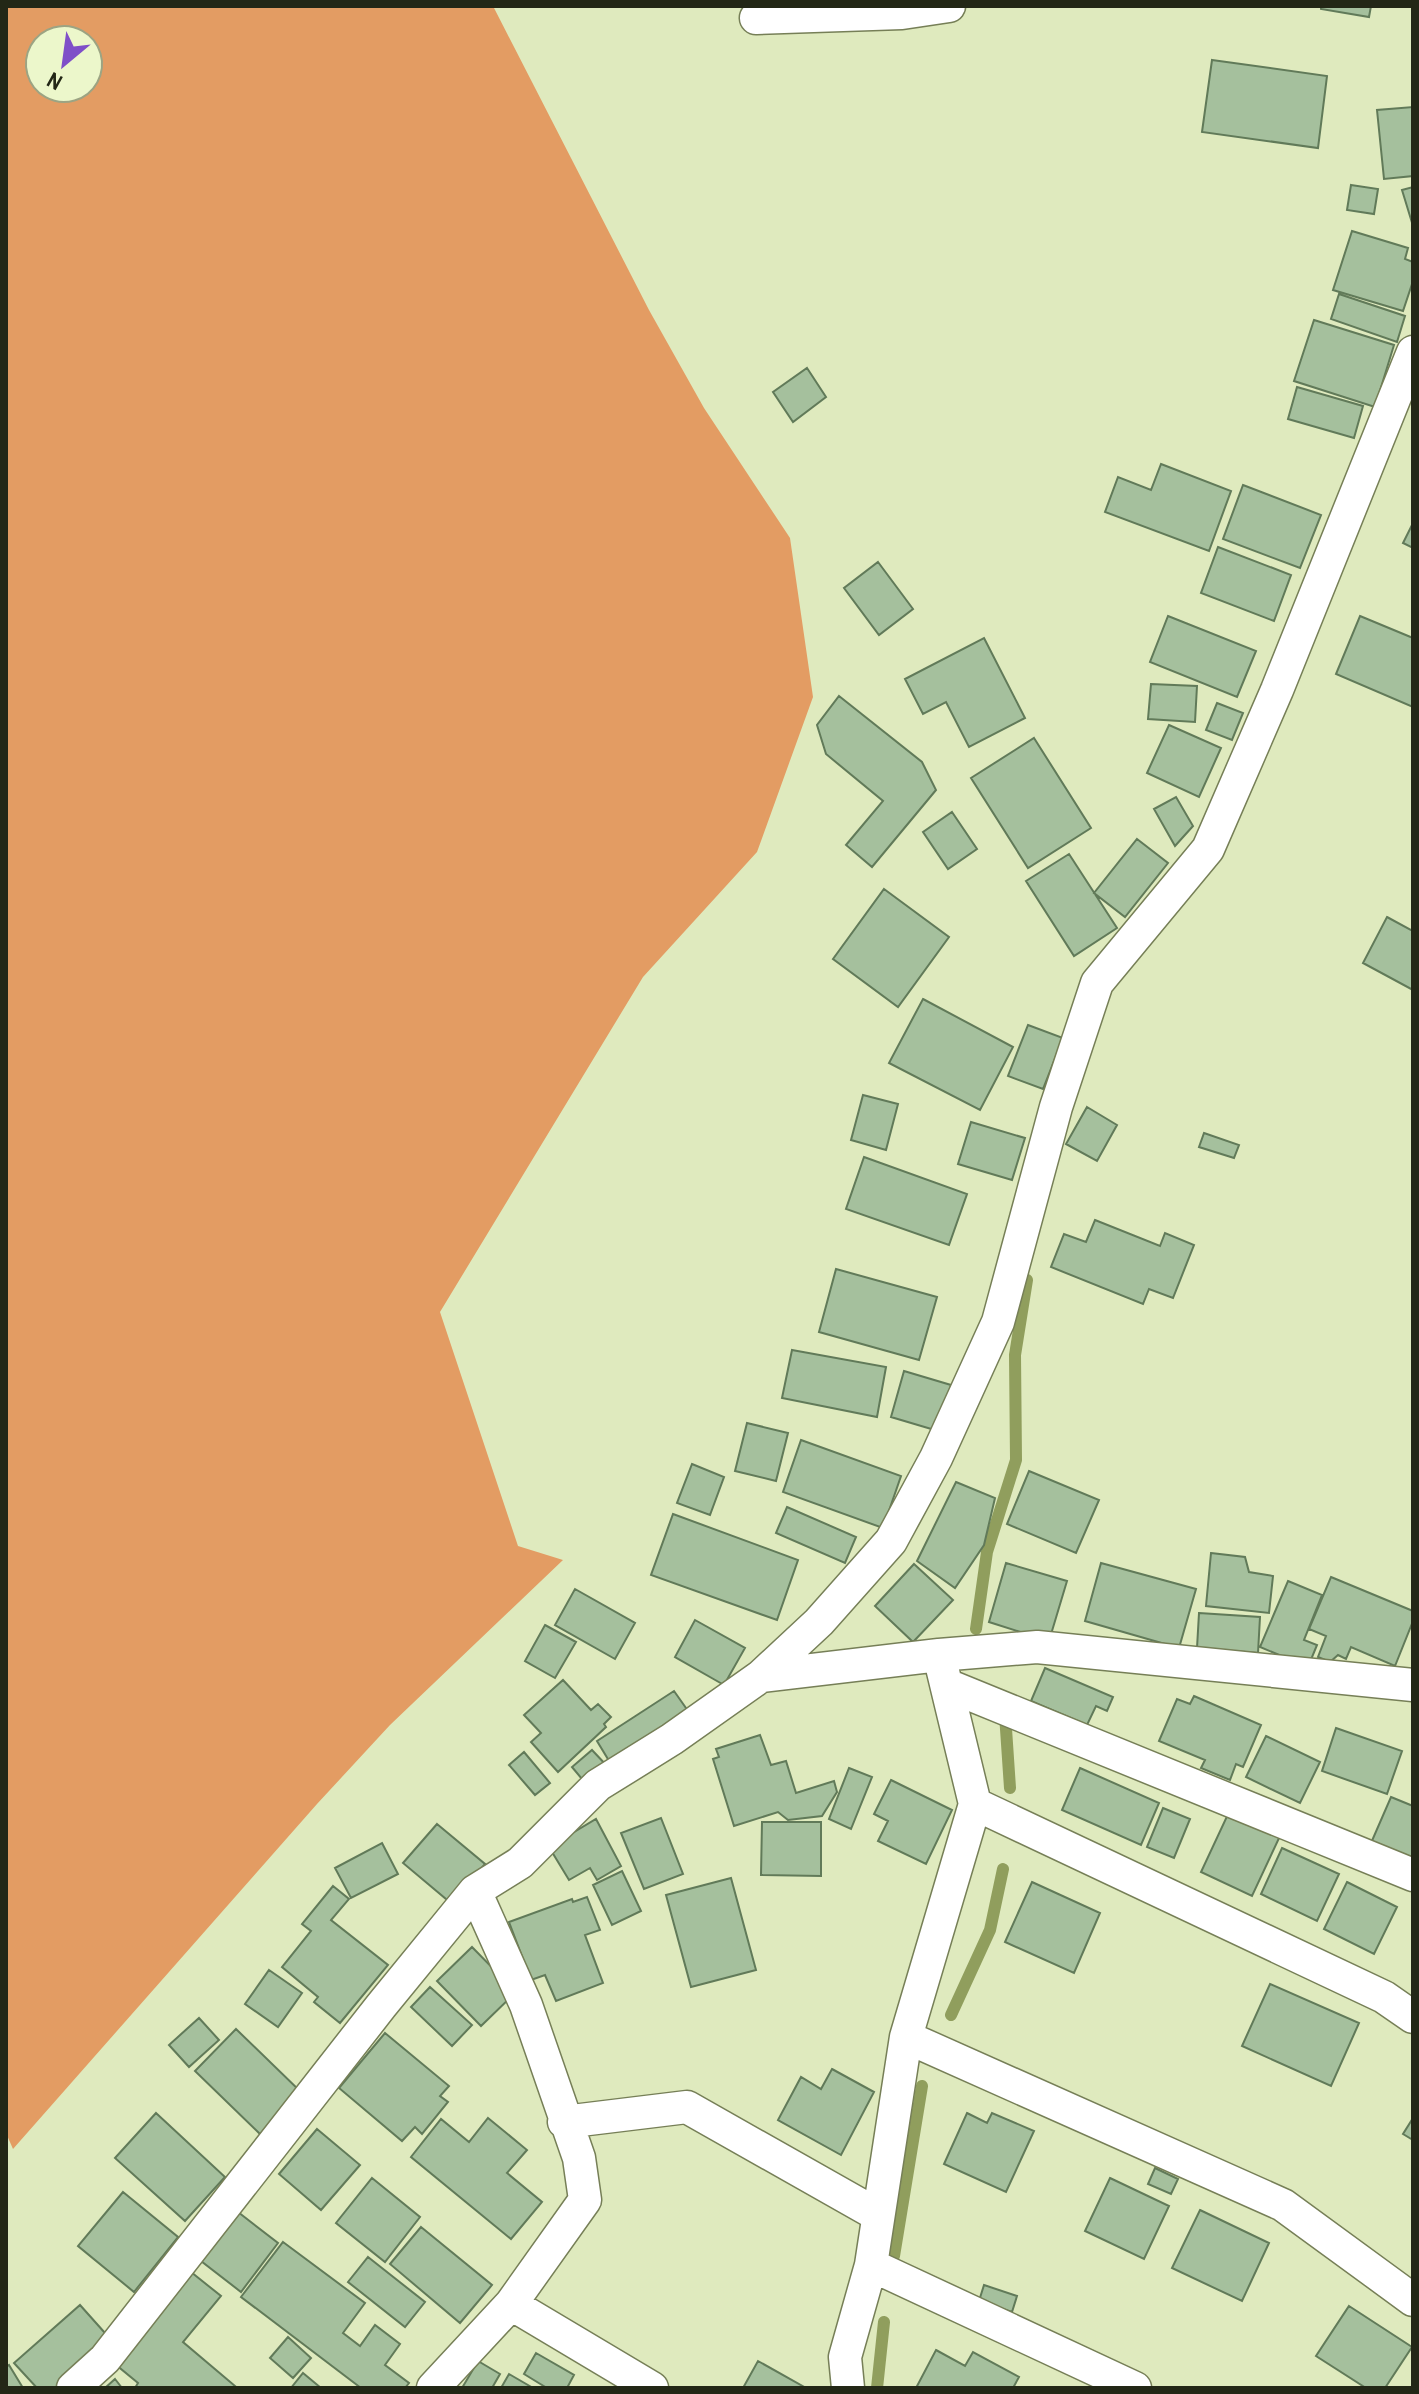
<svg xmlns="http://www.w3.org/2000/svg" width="1419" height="2394" font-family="'Archivo Narrow',sans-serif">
<rect width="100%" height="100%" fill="#dfeabe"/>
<path fill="#e39c63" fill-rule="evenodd" d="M6 6H493L649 310 704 408 790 538 813 697 757 852 643 977 440 1312 518 1546 563 1560 390 1725 317 1804 13 2149 6 2133ZM40 40H88V88H40Z"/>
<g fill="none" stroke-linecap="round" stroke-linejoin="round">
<path stroke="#909e5d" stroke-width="12" d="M976 1629 987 1552 1016 1460 1015 1355 1027 1280
M1005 1714 1010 1788
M951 2015 990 1930 1003 1869
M894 2256 922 2086
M877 2388 884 2322"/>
</g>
<path fill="#a5c09d" stroke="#617a59" stroke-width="2" d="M1321 6H1371L1369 17 1321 9Z
M1212 60 1327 76 1318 148 1202 132Z
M1413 107V176L1384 179 1377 110Z
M1351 185 1378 189 1374 214 1347 210Z
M1413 187V226L1402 190Z
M1352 231 1408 248 1405 259 1413 262V281L1403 311 1333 290Z
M1339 294 1405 316 1397 342 1331 319Z
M1314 320 1394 345 1375 407 1294 381Z
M807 368 826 397 793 422 773 392Z
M1297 387 1363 406 1354 438 1288 419Z
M1161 464 1231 491 1209 551 1105 512 1118 477 1151 490Z
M1243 485 1321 515 1300 568 1223 539Z
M1413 523V548L1403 543Z
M1218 547 1291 575 1274 621 1201 593Z
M878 562 913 609 879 635 844 588Z
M1168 616 1256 651 1237 697 1150 662Z
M1360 616 1413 638V707L1336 674Z
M984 638 1025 718 969 747 946 702 923 714 905 679Z
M1151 684 1197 686 1195 722 1148 719Z
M839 696 922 762 936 790 872 867 846 845 883 801 826 754 817 725Z
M1217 703 1243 713 1232 740 1206 730Z
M1169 725 1221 748 1199 797 1147 773Z
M1034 738 1091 828 1028 868 971 778Z
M1176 797 1193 826 1175 846 1154 809Z
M952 812 977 849 948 869 923 832Z
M1137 839 1168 863 1125 917 1094 893Z
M1069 854 1117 928 1074 956 1026 881Z
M884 889 949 937 898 1007 833 959Z
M1387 917 1413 931V990L1363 963Z
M923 999 1013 1047 980 1110 889 1063Z
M1028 1025 1063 1038 1043 1089 1008 1076Z
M863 1095 898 1104 886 1150 851 1140Z
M1087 1107 1117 1125 1097 1161 1066 1144Z
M971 1122 1025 1138 1012 1180 958 1164Z
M1204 1133 1239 1145 1234 1158 1199 1147Z
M864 1157 967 1194 949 1245 846 1209Z
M1095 1220 1160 1246 1165 1233 1194 1245 1173 1298 1149 1289 1143 1304 1051 1267 1064 1234 1086 1242Z
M836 1269 937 1297 919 1360 819 1332Z
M792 1350 886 1367 877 1417 782 1398Z
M904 1371 951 1385 938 1431 891 1417Z
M747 1423 788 1433 776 1481 735 1471Z
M801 1440 901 1476 883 1528 783 1492Z
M692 1464 724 1477 710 1515 677 1503Z
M1029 1471 1099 1500 1076 1553 1007 1524Z
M956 1482 995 1498 984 1545 955 1588 917 1561Z
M787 1507 856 1537 845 1563 776 1533Z
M673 1514 798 1560 777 1620 651 1575Z
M1211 1553 1245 1557 1249 1572 1273 1576 1269 1613 1206 1606Z
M1006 1563 1067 1581 1049 1641 989 1622Z
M1101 1563 1196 1589 1179 1648 1085 1621Z
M914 1564 953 1600 913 1642 875 1606Z
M1331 1577 1413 1611V1621L1395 1666 1351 1647 1346 1659 1338 1655 1330 1662 1318 1657 1326 1636 1309 1629Z
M1288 1581 1322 1595 1304 1640 1317 1645 1308 1667 1260 1647Z
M575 1589 635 1623 615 1659 555 1625Z
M1199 1613 1260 1617 1258 1653 1197 1648Z
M695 1620 745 1648 724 1685 675 1657Z
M545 1625 576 1642 555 1678 525 1661Z
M1045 1668 1113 1697 1107 1711 1096 1706 1087 1725 1031 1701Z
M563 1680 591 1710 598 1704 611 1717 604 1724 606 1727 558 1772 531 1742 541 1733 524 1715Z
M674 1691 693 1718 614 1769 597 1741Z
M1194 1696 1261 1725 1243 1767 1236 1764 1230 1780 1201 1768 1205 1760 1159 1741 1177 1699 1190 1704Z
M1336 1728 1402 1751 1387 1794 1322 1771Z
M760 1735 771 1765 786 1761 796 1793 834 1781 837 1792 822 1816 788 1820 778 1812 734 1826 713 1759 719 1757 716 1749Z
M1266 1736 1320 1762 1300 1803 1246 1777Z
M592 1750 608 1767 587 1785 572 1767Z
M524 1752 550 1783 535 1795 509 1765Z
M849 1768 872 1777 851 1829 829 1819Z
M1080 1768 1159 1803 1141 1845 1062 1810Z
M891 1780 952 1810 926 1864 878 1841 888 1821 874 1814Z
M1391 1797 1413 1806V1861L1371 1843Z
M1163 1808 1190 1819 1174 1858 1147 1847Z
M1229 1812 1280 1836 1252 1896 1201 1872Z
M661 1818 683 1874 644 1889 621 1833Z
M596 1819 621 1866 597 1880 590 1868 569 1880 549 1847Z
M762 1822H821V1876L761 1875Z
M437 1824 485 1864 452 1904 403 1863Z
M382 1843 398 1874 351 1898 335 1868Z
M1282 1848 1339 1874 1317 1921 1261 1894Z
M622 1871 641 1911 612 1925 593 1885Z
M731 1878 756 1970 691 1987 666 1895Z
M1032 1882 1100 1913 1074 1973 1005 1942Z
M1347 1882 1397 1907 1374 1954 1324 1929Z
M333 1886 349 1899 331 1920 388 1965 340 2023 314 2002 318 1997 282 1967 311 1931 302 1924Z
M587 1897 600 1930 585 1935 603 1983 556 2001 545 1975 531 1980 509 1922 572 1899 573 1902Z
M472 1947 516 1992 481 2026 437 1981Z
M269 1970 302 1993 278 2027 245 2004Z
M1270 1984 1359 2023 1331 2086 1242 2046Z
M430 1987 472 2025 452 2046 411 2007Z
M199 2018 219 2040 189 2067 169 2045Z
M236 2029 302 2093 261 2135 195 2071Z
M385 2033 449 2086 440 2096 448 2102 422 2134 415 2127 402 2141 339 2088Z
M832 2069 874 2092 841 2155 778 2120 801 2077 821 2089Z
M156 2113 225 2177 185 2221 115 2158Z
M967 2113 987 2123 992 2113 1034 2131 1006 2192 944 2164Z
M488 2118 527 2150 507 2173 542 2202 511 2239 411 2157 441 2119 469 2142Z
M1413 2118V2140L1403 2134Z
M317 2129 360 2165 321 2210 279 2174Z
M1155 2168 1178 2179 1171 2194 1148 2184Z
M372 2178 420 2217 385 2262 336 2223Z
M1110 2178 1169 2206 1144 2259 1085 2231Z
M123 2192 178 2237 134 2292 78 2246Z
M1200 2210 1269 2243 1242 2301 1172 2268Z
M238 2212 278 2243 241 2292 201 2261Z
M421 2227 492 2285 460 2323 390 2264Z
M283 2242 365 2303 343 2333 360 2346 375 2325 400 2344 385 2365 409 2383 405 2388H361L241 2297Z
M368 2257 425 2302 405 2327 348 2282Z
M191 2272 221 2296 183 2342 235 2386 233 2388H135L138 2383 115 2364Z
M984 2285 1017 2296 1012 2312 979 2301Z
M80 2305 113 2342 60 2388H37L14 2363Z
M1349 2306 1412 2347 1385 2388H1366L1316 2356Z
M288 2337 311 2358 293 2378 270 2358Z
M936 2350 965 2366 973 2352 1019 2377 1013 2388H916Z
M536 2353 574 2375 567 2388H547L524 2374Z
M478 2361 500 2374 492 2388H462Z
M758 2361 806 2388H743Z
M9 2365 23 2388H6V2367Z
M303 2373 321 2388H291Z
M509 2374 533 2388H501Z
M115 2379 122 2388H105Z"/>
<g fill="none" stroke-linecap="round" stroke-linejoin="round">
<defs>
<path id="minor" d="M756 18 902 13 949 6
M761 1676 939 1655 1037 1647 1413 1685
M947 1685 1413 1875
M975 1804 1384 1997 1413 2017
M906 2037 1283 2205 1413 2300
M564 2122 687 2107 878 2215
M871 2265 1135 2388
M511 2304 652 2388
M73 2388 105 2359 381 2006 475 1891 520 1863 598 1785 672 1739 761 1676 819 1622 891 1541 936 1458 998 1322 1056 1107 1097 983 1208 849 1277 690 1413 352
M433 2388 511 2304 585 2200 579 2158 526 2005 475 1891
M848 2388 845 2357 871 2265 906 2037 975 1804 939 1655"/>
</defs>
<use href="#minor" stroke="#767f57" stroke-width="35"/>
<use href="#minor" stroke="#fff" stroke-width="32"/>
</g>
<rect width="1419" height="2394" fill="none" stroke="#232716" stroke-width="16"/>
<g transform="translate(64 64) rotate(209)"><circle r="38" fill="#ecf7cb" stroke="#9ca483" stroke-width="2"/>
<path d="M0-6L14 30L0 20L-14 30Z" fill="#7f4fc8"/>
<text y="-12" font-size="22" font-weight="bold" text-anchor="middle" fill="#232716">N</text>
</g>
</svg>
